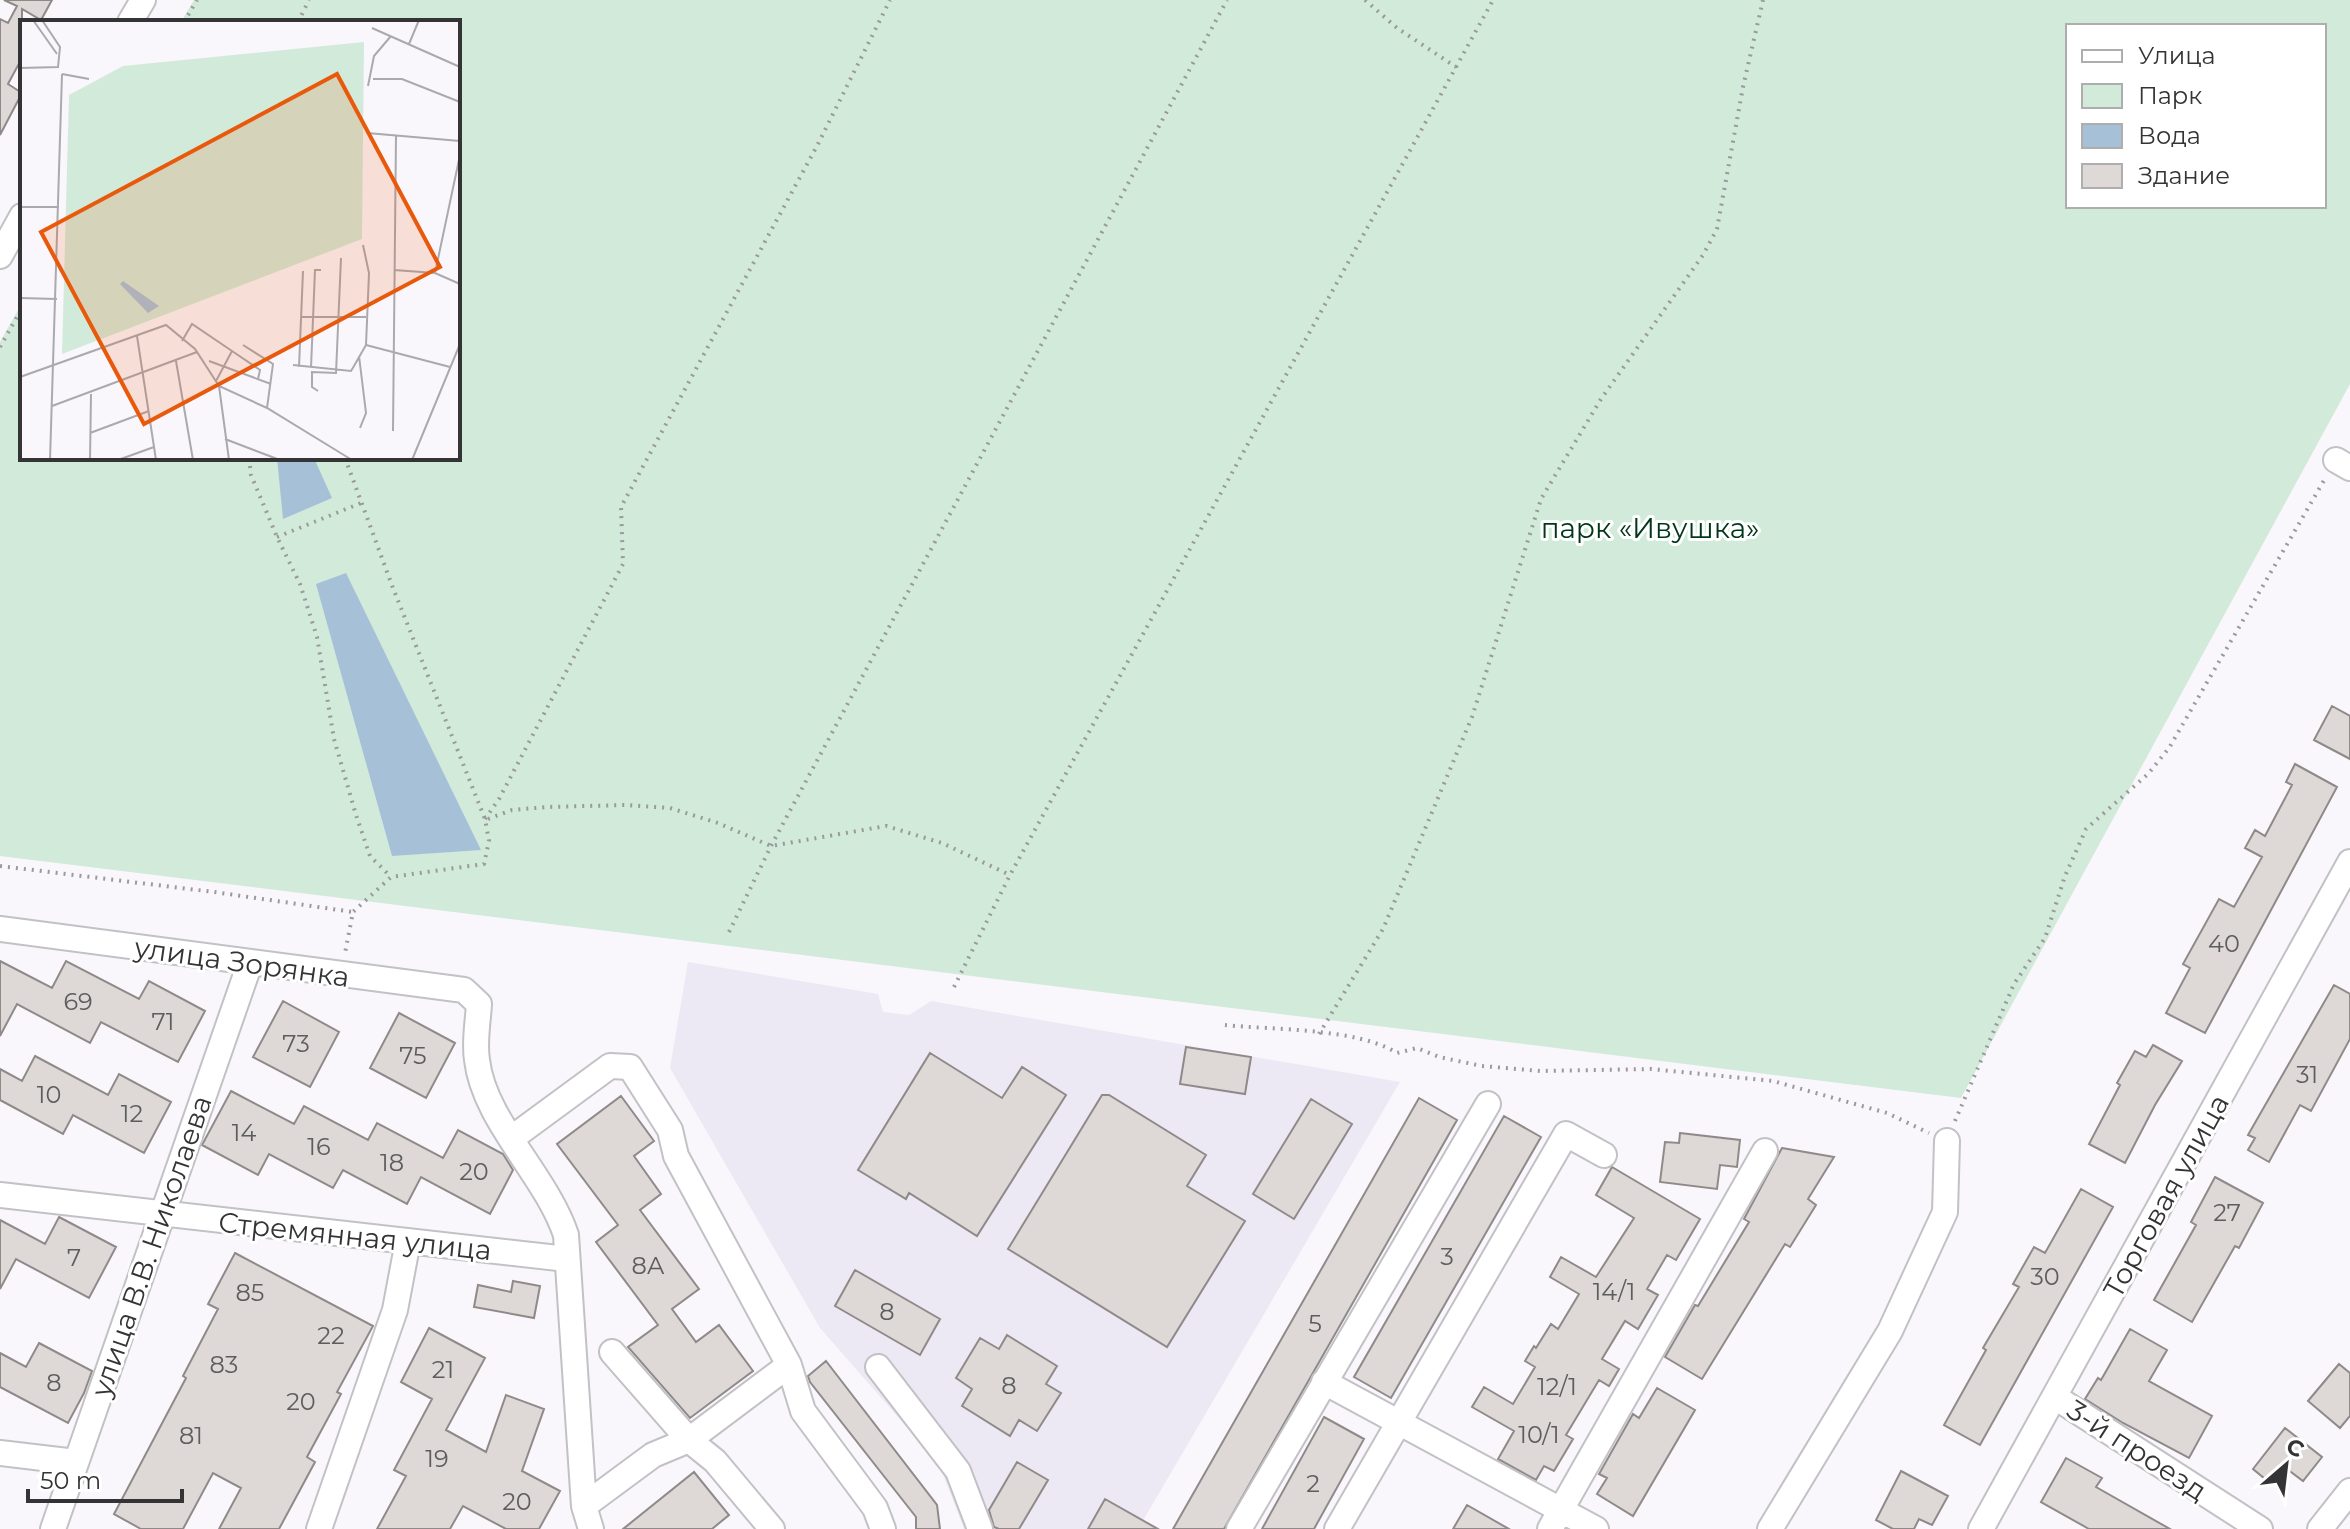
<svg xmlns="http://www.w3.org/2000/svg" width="2350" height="1529" font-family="Montserrat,sans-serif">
<rect width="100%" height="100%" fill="#f9f7fc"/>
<path fill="#ede9f4" d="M688 962 878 994 883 1012 909 1015 931 1001 1400 1082 1138 1529H964L939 1464 820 1328 670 1068Z"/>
<path fill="#d2ead9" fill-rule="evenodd" d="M194 0H2350V384L1961 1098 0 856V342L22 303V458H458V22H181ZM2068 26H2324V206H2068Z"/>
<path fill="#a6c1d7" d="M277 458H314L332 498 283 519Z
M346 573 481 850 392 856 316 584Z"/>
<path fill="#ded8d7" stroke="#8f8a89" stroke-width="2" d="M4 0H52L41 20 22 9V58L8 84 22 93 0 135V19L8 23 17 6Z
M2332 706 2350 716V759L2314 740Z
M2295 764 2337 787 2205 1033 2166 1013 2190 968 2183 964 2219 899 2234 907 2262 857 2245 848 2255 830 2265 836 2292 785 2286 782Z
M0 961 52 988 66 961 139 999 149 981 205 1011 178 1062 101 1022 90 1043 17 1004 0 1036Z
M2334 985 2350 994V1039L2311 1111 2300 1105 2269 1162 2248 1150 2255 1138 2248 1135Z
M283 1001 339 1032 310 1087 253 1057Z
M399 1013 455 1043 426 1098 370 1068Z
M2153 1045 2182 1061 2155 1105 2125 1163 2089 1144 2120 1085 2117 1083 2135 1051 2146 1057Z
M1186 1047 1251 1057 1245 1094 1180 1084Z
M930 1053 1002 1098 1022 1067 1066 1095 977 1236 909 1193 906 1199 858 1170Z
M35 1056 108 1095 119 1074 171 1102 144 1153 73 1115 63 1134 0 1100V1069L22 1081Z
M231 1091 294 1124 304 1106 368 1140 377 1123 443 1158 458 1130 503 1154 513 1170 490 1214 421 1177 407 1204 343 1170 333 1188 269 1154 258 1175 202 1145Z
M1102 1095H1109L1206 1155 1187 1186 1245 1221 1167 1347 1008 1249Z
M621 1096 654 1141 634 1156 661 1194 640 1210 699 1289 672 1309 696 1342 719 1325 753 1371 690 1418 628 1347 658 1325 596 1242 618 1225 557 1144Z
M1419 1098 1457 1120 1224 1529H1173Z
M1311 1099 1352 1124 1294 1219 1253 1194Z
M1504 1116 1541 1137 1391 1398 1354 1377Z
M1680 1133 1740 1140 1737 1167 1720 1165 1717 1189 1660 1182 1665 1142 1679 1143Z
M1782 1148 1834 1157 1808 1199 1816 1205 1790 1247 1785 1244 1702 1379 1665 1357 1695 1305 1698 1306 1749 1222 1744 1219Z
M1612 1167 1700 1219 1676 1260 1667 1255 1647 1289 1658 1295 1638 1329 1625 1321 1602 1359 1619 1369 1609 1386 1599 1380 1566 1435 1573 1439 1554 1471 1544 1466 1536 1480 1498 1459 1514 1431 1472 1407 1484 1387 1513 1404 1535 1367 1525 1361 1534 1346 1536 1348 1551 1324 1558 1329 1579 1294 1550 1277 1561 1257 1596 1277 1634 1218 1596 1195Z
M2215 1177 2263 1203 2239 1248 2235 1246 2192 1322 2154 1300 2196 1225 2191 1222Z
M2081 1189 2113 1207 1980 1445 1944 1425 1986 1350 1983 1348 2019 1287 2013 1284 2034 1247 2045 1253Z
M59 1217 116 1247 89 1298 16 1259 0 1289V1220L45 1244Z
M235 1253 373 1326 337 1392 341 1394 307 1457 315 1462 279 1529H219L241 1488 213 1473 183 1529H141L114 1514 186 1378 183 1376 218 1309 208 1304Z
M855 1270 940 1319 920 1355 835 1306Z
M513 1281 540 1286 534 1318 474 1307 478 1285 511 1292Z
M429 1328 485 1358 446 1430 486 1452 506 1395 544 1409 522 1471 560 1491 539 1529H506L463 1506 450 1529H377L406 1476 394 1470 432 1399 401 1382Z
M2130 1329 2167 1350 2149 1381 2212 1416 2189 1458 2123 1423 2085 1399 2098 1378 2101 1380Z
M1007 1335 1057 1366 1046 1384 1061 1393 1037 1431 1019 1420 1010 1436 962 1406 972 1389 956 1378 980 1338 999 1349Z
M39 1343 92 1371 84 1393 68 1423 0 1387V1353L26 1367Z
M826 1361 937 1505 940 1529H916V1517L810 1382 808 1376Z
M2339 1364 2350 1373V1416L2340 1428 2308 1401Z
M1657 1388 1695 1410 1633 1516 1597 1494 1607 1478 1599 1474 1633 1414 1639 1418Z
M1324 1417 1364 1439 1314 1529H1262Z
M2285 1428 2322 1457 2303 1481 2283 1466 2270 1483 2253 1469Z
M2066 1458 2102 1478 2096 1487 2170 1529H2089L2041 1502Z
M1017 1462 1048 1480 1019 1529H999L994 1527 989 1510Z
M1901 1471 1948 1496 1932 1525 1919 1519 1914 1529H1893L1876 1520Z
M694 1472 729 1515 712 1529H623Z
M1105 1499 1158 1529H1088Z
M1467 1505 1509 1529H1453Z"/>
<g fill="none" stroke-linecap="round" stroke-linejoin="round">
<defs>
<path id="minor" d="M130 22 143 0
M0 256 22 216
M2336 460 2350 468
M0 929 464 990 479 1004C478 1022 474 1042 477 1060 484 1121 546 1175 566 1235L584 1506 591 1529
M512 1138 610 1066 630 1067 670 1130 676 1156 789 1365 689 1440 653 1455 584 1506
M0 1195 567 1259
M612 1352 689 1440 715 1461 772 1529
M789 1365 803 1411 875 1508 883 1529
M878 1367 958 1471 980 1529
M1324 1382 1596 1529
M2055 1397 2260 1529
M0 1453 76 1462
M53 1529 250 963
M319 1529 395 1310 408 1241
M1239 1529 1488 1104
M1337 1529 1566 1134 1604 1155
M1550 1529 1765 1151
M1770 1529 1890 1331 1945 1212 1947 1141
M1981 1529 2350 862
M2320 1529 2350 1491"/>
</defs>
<use href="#minor" stroke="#c2c1c5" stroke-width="28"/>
<path stroke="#9a999c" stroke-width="4" stroke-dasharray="2 6" stroke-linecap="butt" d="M1365 0 1397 28 1456 67
M184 22 197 0
M298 22 309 0
M0 347 22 308
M249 458 251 475 277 537 300 584 317 637 334 739 356 815 370 856 391 877
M345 458 393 588 485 819 489 841 484 864 391 877 353 912 345 953
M277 537 361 503
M485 819 499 799 623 564 621 507 818 144 890 0
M488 819 512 810 547 807 626 805 670 808 718 823 771 846 886 826 942 843 1010 875
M0 866 214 892 353 912
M729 932 771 846 1227 0
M954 987 1010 875 1493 0
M1225 1025C1273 1030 1358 1028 1397 1053L1417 1048 1439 1057 1482 1066 1540 1071 1651 1069 1773 1081 1887 1113 1929 1133
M1319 1034 1383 929 1472 717 1541 499 1601 399 1703 255 1717 229 1743 87 1763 0
M1955 1121 2014 984 2045 938 2065 876 2086 829 2148 774 2169 748 2326 477"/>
<use href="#minor" stroke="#fff" stroke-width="24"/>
</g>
<g text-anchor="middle" stroke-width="6" stroke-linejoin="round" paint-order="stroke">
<g font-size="24" fill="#5e5d5e">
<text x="2224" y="952">40</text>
<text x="78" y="1010">69</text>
<text x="163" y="1030">71</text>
<text x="296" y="1052">73</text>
<text x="413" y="1064">75</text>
<text x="2307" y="1083">31</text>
<text x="49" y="1103">10</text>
<text x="132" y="1122">12</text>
<text x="244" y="1141">14</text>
<text x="319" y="1155">16</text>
<text x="392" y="1171">18</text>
<text x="474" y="1180">20</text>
<text x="2227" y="1221">27</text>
<text x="1447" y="1265">3</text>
<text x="74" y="1266">7</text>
<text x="648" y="1274">8А</text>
<text x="2045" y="1285">30</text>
<text x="1614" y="1300">14/1</text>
<text x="250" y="1301">85</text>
<text x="887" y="1320">8</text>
<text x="1315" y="1332">5</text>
<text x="331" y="1344">22</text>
<text x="224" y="1373">83</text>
<text x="443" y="1378">21</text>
<text x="54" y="1391">8</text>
<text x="1009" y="1394">8</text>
<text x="1557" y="1395">12/1</text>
<text x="301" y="1410">20</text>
<text x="1539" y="1443">10/1</text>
<text x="191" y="1444">81</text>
<text x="437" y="1467">19</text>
<text x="1313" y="1492">2</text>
<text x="517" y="1510">20</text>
</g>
<g font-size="28" fill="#01361a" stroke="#fff">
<text x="1650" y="538">парк «Ивушка»</text>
</g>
<g font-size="28" fill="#343436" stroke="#fff">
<text transform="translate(242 962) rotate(8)" y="10">улица Зорянка</text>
<text transform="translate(2166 1196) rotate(-61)" y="10">Торговая улица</text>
<text transform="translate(355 1236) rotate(6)" y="10">Стремянная улица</text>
<text transform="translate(151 1246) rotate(-71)" y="10">улица В.В. Николаева</text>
<text transform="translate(2137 1450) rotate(33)" y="10">3-й проезд</text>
</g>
</g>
<g transform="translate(20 20)">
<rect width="440" height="440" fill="#f9f7fc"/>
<path d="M344 22 342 219 42 334 49 75 103 46Z" fill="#d2ead9"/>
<path d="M103 261 139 286 128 293 100 264Z" fill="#a6c1d7"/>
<path fill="none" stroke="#aaa9ad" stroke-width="2" d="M13 0 37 34M22 0 40 27 38 47M352 8 440 47M389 24 399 0M0 48 39 47M42 54 69 59M353 59H382L440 82M348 66 354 36 371 16M347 113 440 121M0 187H39M374 250 415 253 440 264M415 253 440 135M0 278 37 279M281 297H346M117 316 136 440M162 321 172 304 212 331 196 361M223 325 253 344 247 388M346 325 430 347M212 331 240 350 238 359M339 336 346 393 340 408M156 341 173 440M189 341 251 364M273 345 331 351 334 346 346 325 349 253 343 225M279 347 283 251M291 348 295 250H301M0 357 146 305 175 329 199 366 247 388 332 440M199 366 209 440M298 371 292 367V352L316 353 321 238M32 386 177 332M373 411 376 115M70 413 129 391M205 419 260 440M30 440 42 54M70 440 71 374M98 440 134 427M392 440 440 324"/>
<path fill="#e8590c" fill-opacity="0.15" stroke="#e8590c" stroke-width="4" d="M317 54 420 247 124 404 21 212Z"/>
<rect width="440" height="440" fill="none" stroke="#343436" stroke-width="4"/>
</g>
<rect x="2066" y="24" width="260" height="184" fill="#ffffff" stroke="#aeaeaf" stroke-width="2"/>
<rect x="2082" y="50" width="40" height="12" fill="#ffffff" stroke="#aeaeaf" stroke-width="2"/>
<text x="2138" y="64" font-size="24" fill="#343436">Улица</text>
<rect x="2082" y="84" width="40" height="24" fill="#d2ead9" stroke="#aeaeaf" stroke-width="2"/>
<text x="2138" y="104" font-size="24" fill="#343436">Парк</text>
<rect x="2082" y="124" width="40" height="24" fill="#a6c1d7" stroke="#aeaeaf" stroke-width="2"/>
<text x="2138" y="144" font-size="24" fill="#343436">Вода</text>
<rect x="2082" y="164" width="40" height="24" fill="#ded8d7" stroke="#aeaeaf" stroke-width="2"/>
<text x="2138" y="184" font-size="24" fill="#343436">Здание</text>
<g transform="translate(2286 1465) rotate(28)" stroke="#ffffff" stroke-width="6" paint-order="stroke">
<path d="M0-6L14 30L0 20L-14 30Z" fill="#343436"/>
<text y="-12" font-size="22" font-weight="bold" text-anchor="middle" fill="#343436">С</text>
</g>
<path d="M28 1489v12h154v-12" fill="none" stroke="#343436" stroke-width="4"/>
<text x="40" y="1489" font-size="24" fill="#343436" stroke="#ffffff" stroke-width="6" paint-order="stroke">50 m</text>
</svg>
